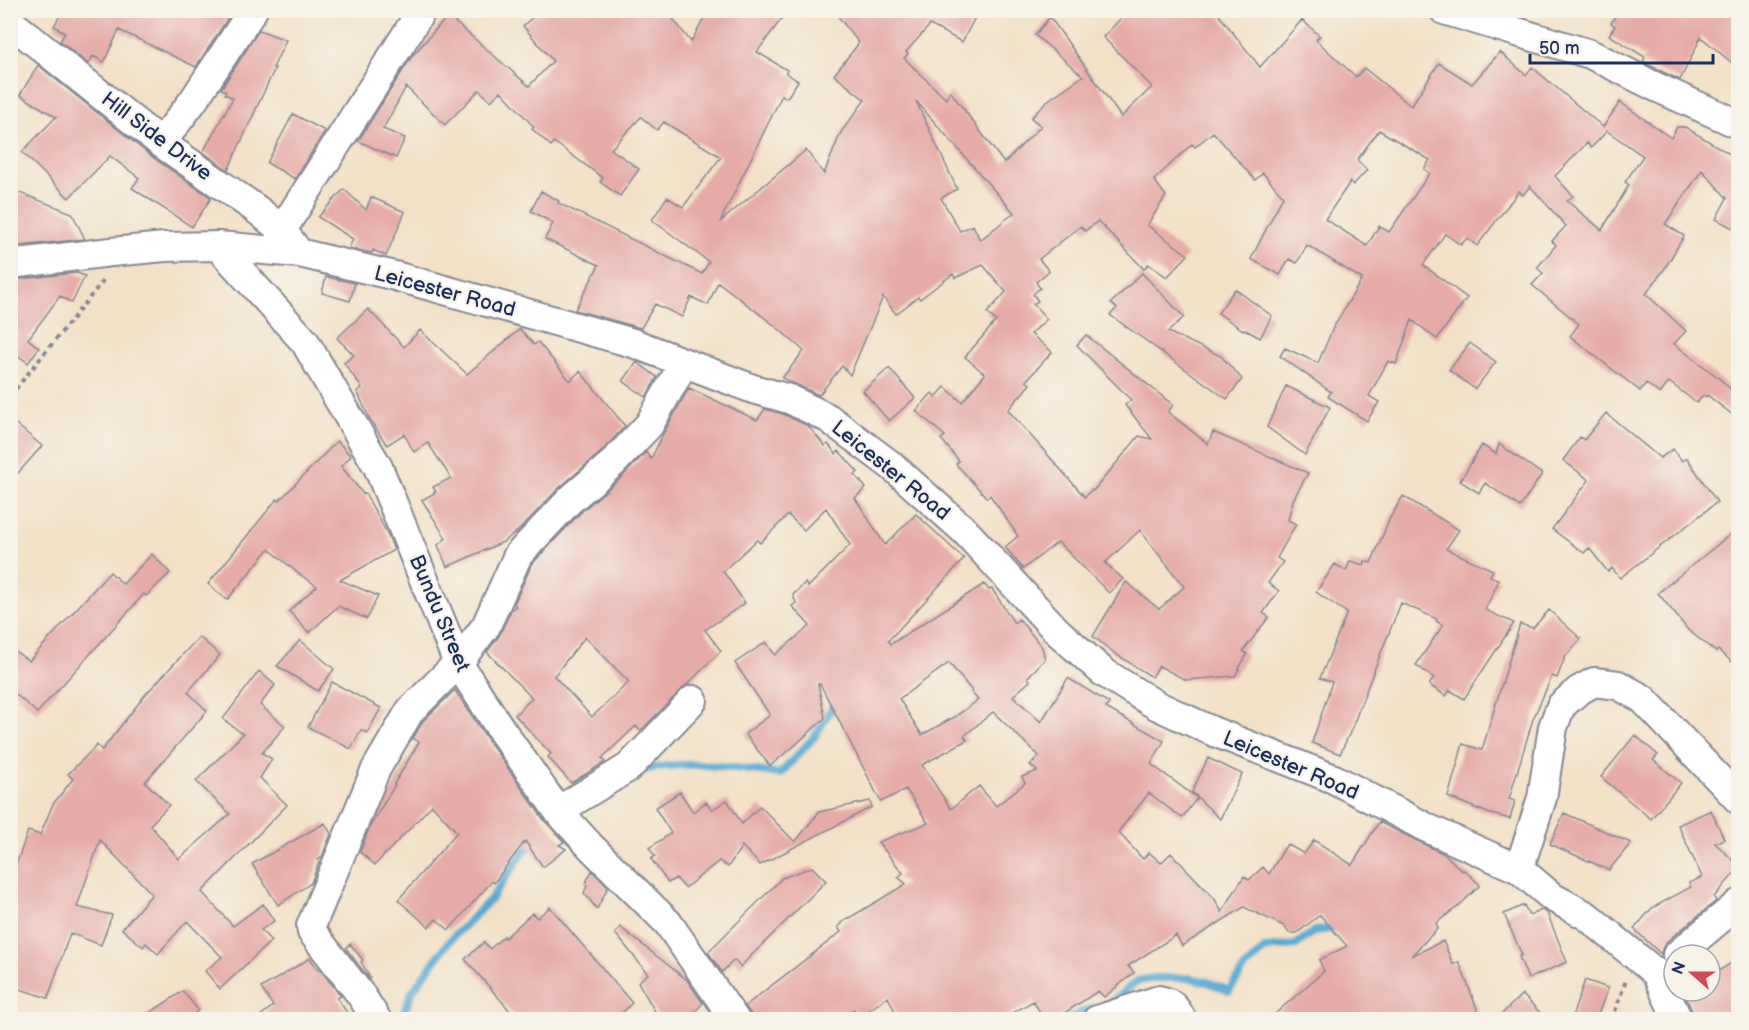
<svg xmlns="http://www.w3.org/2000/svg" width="1749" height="1030" font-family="'Balsamiq Sans',sans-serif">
<rect width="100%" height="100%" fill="#f7f3e8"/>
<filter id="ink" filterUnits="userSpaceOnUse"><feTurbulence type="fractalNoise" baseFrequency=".0167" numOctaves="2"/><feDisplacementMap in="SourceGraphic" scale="12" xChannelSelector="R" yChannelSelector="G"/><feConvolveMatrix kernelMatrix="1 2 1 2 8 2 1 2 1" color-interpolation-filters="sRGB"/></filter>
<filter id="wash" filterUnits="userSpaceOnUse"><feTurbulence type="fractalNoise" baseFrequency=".008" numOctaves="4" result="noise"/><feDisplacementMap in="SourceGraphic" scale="24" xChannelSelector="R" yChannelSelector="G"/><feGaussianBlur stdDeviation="1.35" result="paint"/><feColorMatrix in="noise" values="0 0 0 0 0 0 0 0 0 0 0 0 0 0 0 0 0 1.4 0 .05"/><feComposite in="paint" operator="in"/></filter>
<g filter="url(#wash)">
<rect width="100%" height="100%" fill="#f3e1c7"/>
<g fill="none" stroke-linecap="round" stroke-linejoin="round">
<path stroke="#59aad4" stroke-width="8" d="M640 771C685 758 734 768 780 774L815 736 837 699
M1111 1002 1137 981 1156 978H1189L1208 982 1229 991 1244 969 1266 948 1296 945 1314 931 1337 928 1339 926
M401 1020 412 992 450 940 490 900 523 853 535 841
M1068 1020 1077 1014 1094 1008"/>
</g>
<g id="blocks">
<path fill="#e5aca7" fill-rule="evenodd" d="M63 10H233L196 67 119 30 104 62 93 56 88 64 60 41 65 33 54 26Z
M540 10H666L691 42 709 10H788L757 52 787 70 786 73 798 81 787 98 782 95 720 222 806 150 824 174 841 132 865 100 834 75 859 43 833 10H979L962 42 930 25 906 52 908 54 904 58 946 99 950 91 1004 163 1041 126 1031 118 1047 101 1083 76 1035 35 1050 17 1121 117 1152 87 1103 37 1129 10H1215L1260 67 1302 20 1320 36 1316 40 1356 77 1364 68 1411 106 1439 63 1472 84 1500 52 1526 75 1532 67 1603 127 1620 102 1671 138 1677 127H1685L1730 154 1738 164V231L1716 219 1727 198 1702 170 1665 224 1684 236 1665 268 1646 294 1686 331 1674 344 1719 378 1738 396V419L1707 395 1706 397 1703 395 1697 403 1669 382 1660 394 1646 383 1640 391 1570 336 1579 324 1532 285 1543 273 1537 268 1556 245 1552 241 1566 226 1530 186 1523 195 1519 191 1477 246 1467 238 1461 245 1445 234 1423 265 1467 298 1437 339 1412 320 1396 364 1388 361 1369 396 1379 402 1367 421 1328 397 1331 392 1280 356 1285 348 1318 363 1333 328 1362 279 1307 245 1297 263 1289 259 1280 275 1251 259 1283 196 1263 173 1255 180 1213 132 1195 147 1192 144 1154 180 1166 196 1147 225 1188 255 1167 277 1148 264 1144 269 1098 221 1085 231 1081 226 1039 259 1049 271 1036 282 1040 288 1033 294 1038 301 1033 304 1047 319 1031 334 1052 352 1026 381 1030 384 1008 410 1085 497 1091 490 1093 491 1139 436 1152 439 1125 405 1131 400 1077 345 1086 335 1173 405 1168 412 1208 444 1213 432 1308 473 1293 500 1288 520 1296 524 1277 558 1283 562 1268 583 1279 591 1263 613 1269 617 1243 651 1247 654 1235 676 1186 680 1159 666 1152 677 1114 653 1093 636 1126 582 1159 609 1184 587 1140 530 1105 563 1123 579 1109 593 1058 542 1023 569 1005 547 1018 536 990 495 987 498 956 464 959 461 941 439 945 436 916 411 932 393 936 397 945 387 962 402 985 374 965 357 996 321 987 313 1006 292 983 265 955 278 953 274 920 299 918 297 896 314 883 297 850 375 842 366 819 395 782 378 804 351 774 325 718 282 708 305 691 297 682 317 655 304 641 328 575 310 599 265 545 239 553 223 531 211 541 191 559 201 558 203 702 274 709 262 652 220 667 197 683 207 721 157 664 122 657 130 641 117 611 149 639 169 620 196 600 182 603 178 554 142 551 146 532 129 534 127 501 91 491 101 479 90 445 125 406 87 383 129 405 138 396 158 358 141 412 56 448 16 529 86 553 61 523 26ZM916 101 1014 213 980 240 973 225 960 231 941 198 957 189ZM1379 130 1430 160 1424 169 1430 173 1389 232 1379 226 1367 246 1325 219 1350 182 1353 185 1367 170 1357 160ZM1607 131 1643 156 1625 182 1629 185 1602 230 1567 201 1573 196 1555 176 1587 143 1591 148Z
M1619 10H1738V68L1701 37 1680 80 1663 72 1643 62 1645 57 1609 35 1615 26 1611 23Z
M259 30 286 40 273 68H275L228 170 203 152 233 98 225 94 226 91 221 89Z
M38 65 151 156 211 198 192 227 132 188 139 178 110 156 69 198 22 152 56 117 20 95Z
M293 114 325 131 295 179 267 163Z
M10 189 72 213 85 239 10 247 15 227 10 225Z
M344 189 366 210 371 197 405 212 386 256 373 250 372 253 349 248 353 239 318 217Z
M77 273 85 276 72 303 60 296 28 339 39 348 28 363 16 354 10 360V327L13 324 11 280Z
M1142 273 1184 317 1168 332 1221 356 1242 379 1227 399 1110 315 1117 308 1111 303Z
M326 277 355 283 350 301 322 293Z
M1235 289 1272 316 1260 338 1244 329 1243 330 1218 313Z
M368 309 404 347 420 330 467 374 520 329 534 345 538 342 570 381 580 371 625 426 601 452 559 488 519 530 503 542 447 567 438 545 446 538 422 500 436 492 433 487 451 478 428 443 414 452 404 434 387 445 370 420 357 391 362 388 344 363 354 355 337 338Z
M1470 343 1496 362 1475 389 1449 370Z
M637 362 657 377 646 397 623 381Z
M889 368 915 398 889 421 863 391Z
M1286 386 1330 407 1305 455 1267 427Z
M689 388 757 420 765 409 783 414 808 426 825 446 828 444 836 454 839 451 858 472 855 475 866 488 855 498 885 545 916 514 964 559 888 641 891 644 984 584 989 590 992 589 1014 623 1019 619 1042 647 1045 659 1028 677 1030 681 1013 696 1041 722 1068 678 1109 703 1106 708 1164 741 1151 764 1197 798 1182 818 1149 793 1118 832 1143 859 1149 852 1161 863 1171 853 1214 898 1222 912 1244 876 1249 880 1263 867 1269 874 1287 844 1304 854 1314 840 1352 865 1379 822 1446 855 1462 871 1464 870 1480 885 1460 905 1436 923 1438 928 1411 956 1443 941 1453 964 1459 962 1479 1014 1467 1020H1268L1324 971 1319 960 1347 946 1320 915 1297 933H1289L1284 926 1244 907 1182 946 1176 935 1128 966 1134 973 1104 997 1098 991 1054 1020H1045L1033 1001 1001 1020H899L888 997 859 1017 854 1009 839 1020H755L745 1006 841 932 838 927 842 924 841 923 906 884 898 877 903 873 878 842 928 823 906 789 881 802 820 684H818L825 718 793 747 770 766 745 734 770 715 735 663 766 642 775 655 810 626 792 606 796 603 793 595 805 583 808 587 850 545 826 508 804 530 788 515 760 543 757 540 723 571 745 603 705 630 721 651 640 731 636 726 602 758 605 762 571 783 548 757 551 754 515 715 532 698 487 652 499 636 511 610 516 606 514 604 532 564 582 511 623 476 646 452 651 459 663 434ZM585 637 629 682 592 717 554 676ZM949 663 972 691 971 692 978 700 956 716 922 735 899 699ZM993 712 1039 756 1030 765 1037 771 1022 777 1025 783 996 806 979 786 951 809 922 765 967 740 964 736Z
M1606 413 1660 458 1673 449 1682 461 1687 458 1717 502 1620 578 1612 568 1608 572 1589 548 1584 553 1552 529 1589 480 1563 460 1580 437 1584 440Z
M10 419 42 446 10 482Z
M337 441 351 456 341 466 363 494 365 493 388 535 394 550 340 580 378 596 367 619 338 606 309 633 289 611 317 586 299 574 269 549 227 600 208 584 277 499 279 501Z
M1499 444 1542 474 1520 507 1485 483 1479 493 1460 481 1482 445 1496 454Z
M1403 496 1459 530 1446 549 1493 570 1490 576 1499 580 1485 610 1514 623 1464 699 1450 690 1446 696 1429 685 1434 678 1416 665 1443 625 1436 621 1437 619 1401 603 1376 665 1352 728 1340 754 1312 743 1332 682 1320 678 1347 613 1316 592 1335 564 1346 571 1350 561 1364 565 1365 561 1371 563 1390 518Z
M1738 528V667L1718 650 1716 652 1688 630 1658 593Z
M152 554 170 573 146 596 144 594 37 713 10 689V648L29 661 110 572 123 584Z
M1549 610 1581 639 1565 657 1557 678 1552 676 1533 719 1509 799 1515 801 1510 819 1488 813 1448 797 1463 744 1482 750 1520 624 1533 628Z
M199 637 220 655 188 692 207 711 145 782 169 805 150 825 179 859 230 814 196 781 243 734 223 719 259 671 275 685 260 705 285 726 262 753 272 759 260 778 287 805 202 892 233 926 263 904 274 921 261 930 271 941 220 989 205 971 222 957 187 921 158 954 146 943 143 947 122 929 152 894 100 840 77 907 112 915 101 945 70 933 48 998 10 986V882L28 831 40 835 53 804 73 779 68 774 97 745 102 750 145 695Z
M300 640 334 669 318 691 277 666Z
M332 682 381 708 367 733 361 730 351 749 308 727Z
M455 690 490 743 544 820 564 842 559 845 566 849 543 867 525 841 494 883 492 881 449 930 436 919 429 927 398 900 457 832 432 805 375 865 360 852 370 826 395 785 394 784 419 742 413 738 423 721Z
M1635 735 1658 755 1653 760 1681 783 1651 819 1601 777Z
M1208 758 1242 774 1220 819 1192 792Z
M680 792 693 812 706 802 712 810 727 800 742 824 760 806 795 842 819 812 870 801 872 807 760 865 742 846 728 867 719 861 685 888 676 878 668 883 651 859 655 856 649 848 671 833 655 808Z
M1711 810 1724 839 1715 843 1738 865V869L1714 897 1716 901 1666 942 1662 949 1661 954 1634 929 1652 908 1691 887 1689 883 1702 877 1678 825Z
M1564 813 1631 843 1609 870 1550 844Z
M325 823 331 834 322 857 318 860 319 862 311 883 278 905 252 864Z
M812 867 826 881 740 967 734 960 722 972 708 952 782 878Z
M592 871 608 887 597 909 584 893 587 886 585 884Z
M1524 905 1529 915 1542 910 1547 913 1567 962 1528 979 1519 956 1522 955 1504 914Z
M550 907 632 1003 615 1020H518L465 959 484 942 490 949 504 936 505 938 532 913 537 918Z
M620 927 687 980 703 1003 687 1020H660L638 982 648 974 615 933Z
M350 944 363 960 361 962 370 978 369 979 346 948Z
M310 958 318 970 320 969 341 996 337 998 352 1020H255L273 1006 261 988Z
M1738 959V1020H1694L1693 1013 1683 991H1710V976Z
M1585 980 1608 988 1596 1020H1571Z
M183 991 198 1010 188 1020H139Z
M1522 994 1547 1020H1496Z"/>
</g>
</g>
<g filter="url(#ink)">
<use href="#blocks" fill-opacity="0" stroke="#878892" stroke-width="1.5"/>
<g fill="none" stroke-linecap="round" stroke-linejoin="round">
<defs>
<path id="minor" d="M1444 10 1590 54 1656 87 1738 124
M10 22 161 143 256 209 282 230 299 253
M161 143 193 101 253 10
M282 230 422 10
M218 246 305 342 378 467 458 663 502 731 558 811 592 848 668 923 735 1020
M10 264 111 252 165 247 218 246 299 253 395 276 633 343 753 389 789 399 828 418 892 466 965 531 1057 631 1103 672 1156 705 1212 731 1334 779 1427 828 1519 869 1552 897 1587 916 1656 973 1678 1020
M558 811 629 767 693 700
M1519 869 1542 798 1553 727 1561 706 1578 691 1594 682 1618 685 1643 699 1738 799
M1677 955 1738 904
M377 1020 361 995 312 932 311 926 376 769 410 711 458 663 486 626 518 555 571 499 612 464 649 425 684 363
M1097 1020 1159 1000C1172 1002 1176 1008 1182 1020"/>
</defs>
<use href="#minor" stroke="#878892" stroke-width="32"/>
<path stroke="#878892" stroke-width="4" stroke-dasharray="4.5 4.5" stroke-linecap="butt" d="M10 396 102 282 103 278
M1612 1020 1626 980"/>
<use href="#minor" stroke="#fff" stroke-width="28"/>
</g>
</g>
<g text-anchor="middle" stroke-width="4.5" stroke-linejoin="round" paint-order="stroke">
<g font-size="21" fill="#1b2f5e" stroke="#f7f3e8">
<text transform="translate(157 136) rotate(37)" y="7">Hill Side Drive</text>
<text transform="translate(445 291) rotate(15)" y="7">Leicester Road</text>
<text transform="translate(891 470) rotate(39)" y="7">Leicester Road</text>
<text transform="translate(440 613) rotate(67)" y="7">Bundu Street</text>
<text transform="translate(1291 765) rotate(23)" y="7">Leicester Road</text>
</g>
</g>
<rect width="1749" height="1030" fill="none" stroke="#f7f3e8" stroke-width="36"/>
<g transform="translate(1692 973) rotate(291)"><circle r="28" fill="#f7f3e8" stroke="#9fa5b1" stroke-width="1.5"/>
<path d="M0-4.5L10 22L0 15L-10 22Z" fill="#d1495b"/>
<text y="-9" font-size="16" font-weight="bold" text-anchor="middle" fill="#1b2f5e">N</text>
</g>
<path d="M1530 54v9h183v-9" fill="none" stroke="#1b2f5e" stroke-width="3"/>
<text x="1539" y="54" font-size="18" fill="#1b2f5e" stroke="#f7f3e8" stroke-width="4.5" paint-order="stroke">50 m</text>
</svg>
